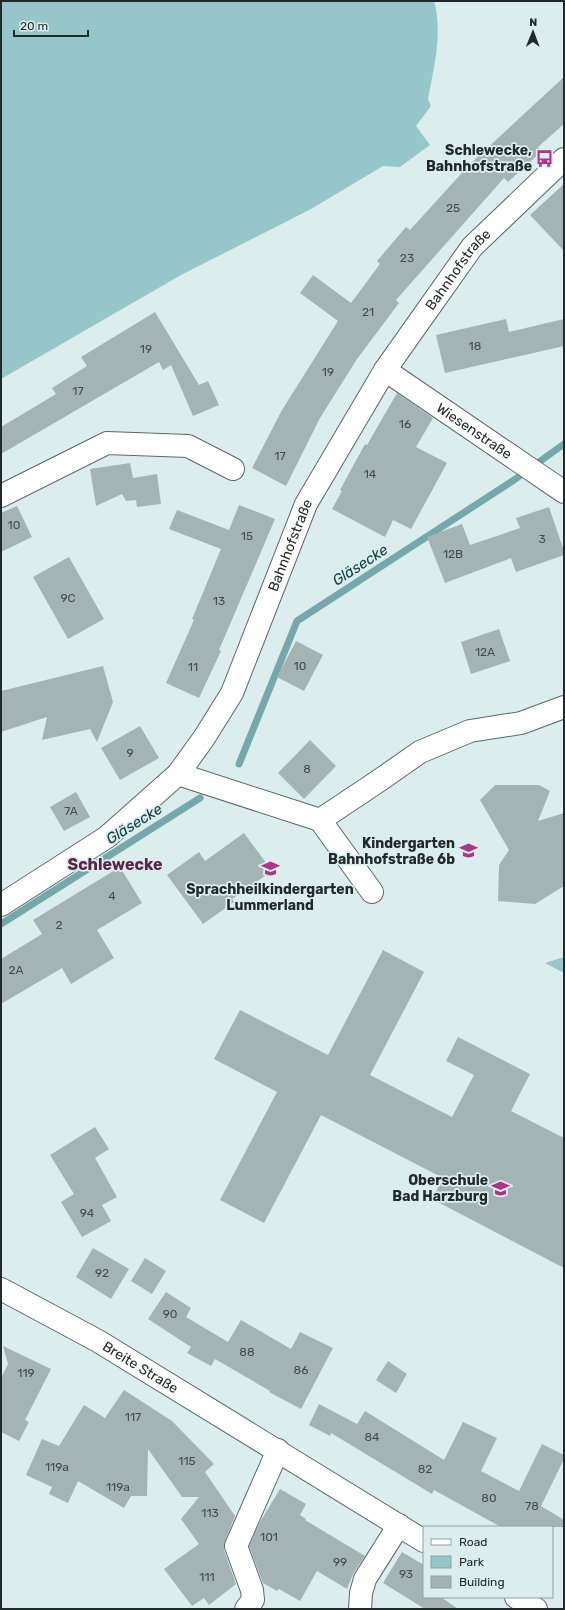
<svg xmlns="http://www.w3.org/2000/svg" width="565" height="1610" font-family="Rubik,sans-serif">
<rect width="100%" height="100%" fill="#dcedee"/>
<path fill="#96c6c9" d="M1 1H434C443 33 434 67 428 99L431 106 416 126 430 145 400 167 383 166 311 209 181 275 1 379Z
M564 957V973L545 963Z"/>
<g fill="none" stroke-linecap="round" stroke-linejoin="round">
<path stroke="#74a8ab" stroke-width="7" d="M239 764 297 621 514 480 564 444
M1 924 200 798"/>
</g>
<path fill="#a4b4b5" d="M564 77V124L538 147 542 151 508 182 504 178 396 300 399 303 357 359 320 418 286 486 252 468 282 410 338 321 300 293 313 275 351 303 380 264 377 261 406 227 410 230 470 164Z
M564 184V251L530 215Z
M155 312 199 385 208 381 219 405 193 416 171 365 163 370 159 362 1 454V427L56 394 52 388 87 366 81 357Z
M506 319 509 332 564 319V346L445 373 436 335Z
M397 393 433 418 416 447 447 463 411 529 393 520 385 537 332 509 342 491 340 490 365 444 367 445Z
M130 463 133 478 157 474 161 504 137 507 136 500 126 501 122 494 96 506 90 469Z
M239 505 275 519 219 650 221 651 199 698 166 683 194 620 192 619 221 549 169 529 177 510 229 530Z
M17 506 32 537 1 552V513Z
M549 507 564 551V555L516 572 511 558 445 583 427 537 462 524 470 545 520 528 516 518Z
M69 557 104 619 68 639 33 577Z
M499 629 510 661 471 674 461 642Z
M296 641 323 655 304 691 277 677Z
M103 666 113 702 97 742 90 729 42 740 47 717 1 732V691Z
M140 726 159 758 120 780 101 748Z
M310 740 336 766 304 799 278 773Z
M495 785H539L550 791 538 821 564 813V886L535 904 498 901 499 865 509 850 480 800Z
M76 792 90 817 64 831 50 807Z
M244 833 272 871 232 899 234 902 203 924 167 875 199 852 205 861Z
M120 867 142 903 97 930 114 958 71 984 62 968 1 1004V959L42 934 33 920Z
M383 950 424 972 370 1075 452 1117 474 1075 446 1061 458 1037 530 1074 511 1111 564 1138V1268L432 1199 443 1178 321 1115 264 1223 220 1200 277 1092 214 1059 240 1010 328 1055Z
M95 1127 109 1149 95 1158 117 1197 102 1205 111 1221 82 1237 61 1202 74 1194 50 1155Z
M93 1248 129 1269 111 1299 76 1277Z
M145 1258 166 1271 152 1294 131 1281Z
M166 1292 191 1308 186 1317 228 1342 241 1320 291 1349 300 1332 333 1348 301 1409 269 1392 270 1391 215 1359 211 1366 187 1353 191 1347 148 1319Z
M3 1346 51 1369 25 1420 29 1422 19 1441 1 1432V1378L8 1364Z
M388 1361 407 1374 396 1393 376 1380Z
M124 1390 172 1421 214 1464 205 1472 235 1516 225 1541 224 1550 236 1584 209 1605 204 1598 192 1606 164 1569 199 1544 181 1519 199 1497H182L148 1449 147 1496H131L124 1508 78 1481 68 1503 49 1494 52 1487 26 1475 42 1439 59 1446 84 1405 105 1418Z
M319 1404 357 1424 365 1411 444 1460 463 1422 497 1438 481 1471 519 1491 542 1444 564 1455V1459L541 1506 564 1520V1527H501L434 1490 432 1494 331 1433 330 1436 309 1425Z
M280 1489 306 1504 300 1515 306 1519 305 1520 365 1556 354 1572 347 1589 317 1571 300 1601 279 1589 277 1591 263 1583 249 1546 260 1522Z
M402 1552 424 1565V1597H441L458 1609H425L383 1583Z"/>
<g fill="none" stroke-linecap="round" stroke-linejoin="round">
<defs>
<g id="minor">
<path id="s1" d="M385 370 564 492"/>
<path d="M1 496 107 443 188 446 233 469"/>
<path d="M178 774 320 820 372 892"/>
<path d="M320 820 377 782 420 752 470 731 521 723 564 707"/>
<path d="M246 1609 253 1600 252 1590 236 1546 278 1450"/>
<path d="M360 1609 361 1593 365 1579 399 1525"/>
</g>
<g id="tertiary">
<path id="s2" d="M1 905 107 837 178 774 204 738 232 693 306 504 385 370 472 247 564 159"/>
<path id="s3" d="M1 1289 98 1341 424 1541"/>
<path d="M516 1597 536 1609"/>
</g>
</defs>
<use href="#minor" stroke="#5a6869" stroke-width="24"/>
<use href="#tertiary" stroke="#5a6869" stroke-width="24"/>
<use href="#minor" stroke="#fff" stroke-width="22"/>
<use href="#tertiary" stroke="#fff" stroke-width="22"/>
</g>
<defs>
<symbol id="bus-bare" viewBox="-9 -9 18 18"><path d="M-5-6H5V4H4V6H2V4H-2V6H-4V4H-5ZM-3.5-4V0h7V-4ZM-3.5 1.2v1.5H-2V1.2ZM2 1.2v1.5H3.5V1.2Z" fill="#ae3488" stroke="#dcedee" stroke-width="2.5" paint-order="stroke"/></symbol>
<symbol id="school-bare" viewBox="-9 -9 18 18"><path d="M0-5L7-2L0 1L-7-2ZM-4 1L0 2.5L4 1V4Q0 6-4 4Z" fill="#ae3488" stroke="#dcedee" stroke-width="2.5" paint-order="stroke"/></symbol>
</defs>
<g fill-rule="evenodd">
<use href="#bus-bare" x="532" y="146" width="25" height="25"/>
<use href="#school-bare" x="456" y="838" width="25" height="25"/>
<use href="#school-bare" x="258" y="856" width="25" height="25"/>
<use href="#school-bare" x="488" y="1176" width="25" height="25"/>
</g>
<g text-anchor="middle" stroke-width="3.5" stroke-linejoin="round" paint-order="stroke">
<g font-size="12" fill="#424c4c">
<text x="453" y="212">25</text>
<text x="407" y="262">23</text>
<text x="368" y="316">21</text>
<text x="475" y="350">18</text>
<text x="146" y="353">19</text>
<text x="328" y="376">19</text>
<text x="78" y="395">17</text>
<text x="405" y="428">16</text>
<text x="280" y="460">17</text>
<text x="370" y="478">14</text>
<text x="14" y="529">10</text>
<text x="247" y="540">15</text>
<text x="542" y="543">3</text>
<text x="453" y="558">12B</text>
<text x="68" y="602">9C</text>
<text x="219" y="605">13</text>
<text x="485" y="656">12A</text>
<text x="300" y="670">10</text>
<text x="193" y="671">11</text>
<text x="130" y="757">9</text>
<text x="307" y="773">8</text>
<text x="71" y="815">7A</text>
<text x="112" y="900">4</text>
<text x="59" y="929">2</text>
<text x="16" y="974">2A</text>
<text x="87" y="1217">94</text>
<text x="102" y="1277">92</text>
<text x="170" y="1318">90</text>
<text x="247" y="1356">88</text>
<text x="301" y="1374">86</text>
<text x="26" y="1377">119</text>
<text x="133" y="1421">117</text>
<text x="372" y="1441">84</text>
<text x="187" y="1465">115</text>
<text x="57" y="1471">119a</text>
<text x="425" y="1473">82</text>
<text x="118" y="1491">119a</text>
<text x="489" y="1502">80</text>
<text x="532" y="1510">78</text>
<text x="210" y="1517">113</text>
<text x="269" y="1541">101</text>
<text x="340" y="1566">99</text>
<text x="406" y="1578">93</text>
<text x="207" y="1581">111</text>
</g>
<g font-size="14" font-weight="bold" fill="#222929" stroke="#dcedee" text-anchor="end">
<text x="532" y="155">Schlewecke,<tspan x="532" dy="16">Bahnhofstraße</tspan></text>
<text x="455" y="848">Kindergarten<tspan x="455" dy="16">Bahnhofstraße 6b</tspan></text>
<text x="270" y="894" text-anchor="middle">Sprachheilkindergarten<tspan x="270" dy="16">Lummerland</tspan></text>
<text x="488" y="1185">Oberschule<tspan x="488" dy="16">Bad Harzburg</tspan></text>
</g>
<g font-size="14" fill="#222929" stroke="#dcedee">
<text dy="5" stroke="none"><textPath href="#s2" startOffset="801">Bahnhofstraße</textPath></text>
<text dy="5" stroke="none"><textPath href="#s1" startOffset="108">Wiesenstraße</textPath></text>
<text dy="5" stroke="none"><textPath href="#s2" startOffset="477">Bahnhofstraße</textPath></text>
<text dy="5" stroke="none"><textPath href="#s3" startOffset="160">Breite Straße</textPath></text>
</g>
<g font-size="15" font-style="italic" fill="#124346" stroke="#dcedee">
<text transform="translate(360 565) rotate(-33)" y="5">Gläsecke</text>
<text transform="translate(134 824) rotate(-32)" y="5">Gläsecke</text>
</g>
<g font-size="16" font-weight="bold" fill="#5d2249" stroke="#dcedee">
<text x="115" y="870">Schlewecke</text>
</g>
</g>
<rect width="565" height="1610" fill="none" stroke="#222929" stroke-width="4"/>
<rect x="423" y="1526" width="130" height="72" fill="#dcedee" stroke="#929f9f"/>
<rect x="431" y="1539" width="20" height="6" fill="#ffffff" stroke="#929f9f"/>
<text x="459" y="1546" font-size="12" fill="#222929">Road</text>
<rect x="431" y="1556" width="20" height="12" fill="#96c6c9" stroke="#929f9f"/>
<text x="459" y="1566" font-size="12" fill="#222929">Park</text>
<rect x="431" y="1576" width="20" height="12" fill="#a4b4b5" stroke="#929f9f"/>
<text x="459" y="1586" font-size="12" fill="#222929">Building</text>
<g transform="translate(533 32) rotate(1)" stroke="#dcedee" stroke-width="3" paint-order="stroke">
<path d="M0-3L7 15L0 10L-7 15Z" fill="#222929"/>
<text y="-6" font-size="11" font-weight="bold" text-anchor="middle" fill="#222929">N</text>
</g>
<path d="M14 30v6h74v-6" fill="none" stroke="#222929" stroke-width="2"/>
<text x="20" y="30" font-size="12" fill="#222929" stroke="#dcedee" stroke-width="3" paint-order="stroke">20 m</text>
</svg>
